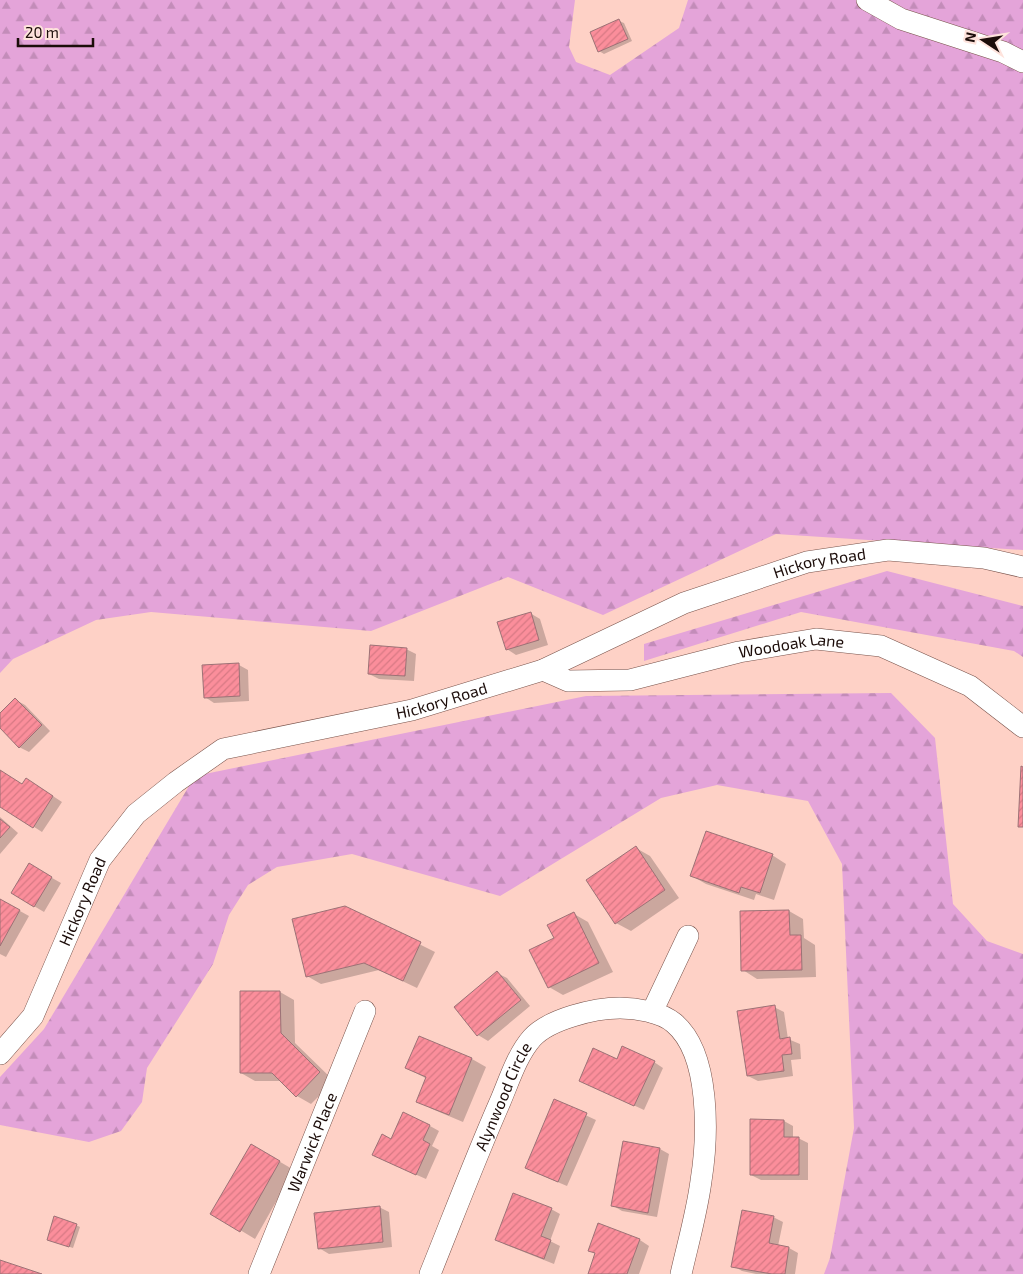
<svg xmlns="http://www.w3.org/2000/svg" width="1023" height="1274" font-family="'Exo 2',sans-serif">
<defs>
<pattern id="forest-firs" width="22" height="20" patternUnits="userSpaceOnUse" patternTransform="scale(1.25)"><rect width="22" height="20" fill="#e4a4d9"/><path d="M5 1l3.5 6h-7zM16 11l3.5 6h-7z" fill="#c38cb9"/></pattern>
<pattern id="building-hatch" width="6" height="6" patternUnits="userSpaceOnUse" patternTransform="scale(1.25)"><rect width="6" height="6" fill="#fb8e9b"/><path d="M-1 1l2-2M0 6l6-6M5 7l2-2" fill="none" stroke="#d77984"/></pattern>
</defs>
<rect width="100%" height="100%" fill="#fed1c6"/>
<path fill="url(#forest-firs)" d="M0 0H575L569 47 576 62 610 75 679 28 688 0H1023V550L776 534 603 615 508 577 371 631 151 612 96 620 13 659 0 673Z
M887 571 1023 606V657L1014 651 801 612 644 661V644Z
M891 693 935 738 953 904 987 941 1023 954V1274H824L830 1258 854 1128 842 864 808 801 717 785 661 798 500 896 352 854 277 867 248 885 229 915 213 964 147 1068 142 1102 121 1131 89 1142 0 1125V1077L44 1029 195 776 586 696Z"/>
<path fill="#0003" d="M619 21 624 23 632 41 604 54 599 51Z
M530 613 540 619 548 645 516 655 507 649Z
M406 649 416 654 414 681 379 679 369 674Z
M239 665 248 670 249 701 214 703 205 697Z
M16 700 25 705 50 731 29 752 19 747 0 726V715Z
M0 771 23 786 36 785 62 802 42 832 0 805Z
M0 817 18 833 0 854Z
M636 848 650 856 679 898 631 931 616 923Z
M772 855 786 864 774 900 756 894 754 900 706 884 692 876Z
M29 865 61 883 44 912 12 893Z
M0 900 29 916 6 957 0 954Z
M345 907 435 952 417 988 379 970 321 984 307 976Z
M789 911 803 919 804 938 815 945 816 977 757 979 743 970Z
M574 914 588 922 613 972 563 995 549 987Z
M497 973 507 978 530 1006 488 1041 478 1035 456 1008Z
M241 992H280L294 1000 295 1043 334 1081 311 1104 297 1096 282 1081H255L241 1073Z
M774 1007 784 1012 788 1039 800 1044 801 1059 791 1060 793 1076 758 1081 748 1076Z
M420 1037 472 1059 486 1067 463 1122 432 1109 418 1101 427 1079 407 1068Z
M617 1060 654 1062 663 1068 644 1110 590 1085Z
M555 1101 596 1120 567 1186 536 1173Z
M751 1120 784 1121 793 1126V1138H798L808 1143V1180H761L751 1175Z
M430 1126 439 1131 432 1146 439 1150 426 1179 383 1160 392 1140Z
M624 1142 660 1149 669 1154 657 1217 622 1211 612 1205Z
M251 1145 294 1170 255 1239 212 1213Z
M379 1207 389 1212 392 1247 329 1254 319 1248Z
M551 1209 560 1214 550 1241 560 1246 554 1264 506 1245 496 1239Z
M773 1217 783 1222 778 1246 789 1248 798 1253 795 1274H756L742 1271 733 1266Z
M76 1225 80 1227 73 1248 52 1241Z
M599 1225 640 1240 649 1246 639 1274H589L596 1254 589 1250Z"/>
<path fill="url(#building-hatch)" stroke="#9c7276" d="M619 19 628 39 598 52 590 32Z
M531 612 539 640 506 650 497 622Z
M370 645 407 648 405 676 368 674Z
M239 663 240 696 204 698 202 665Z
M15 698 42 725 19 748 0 728V713Z
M1021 766 1023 767V827H1018Z
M0 770 22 784 26 778 53 796 33 828 0 807Z
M0 819 10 827 0 838Z
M706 831 773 854 760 893 741 887 739 893 690 876Z
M636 846 665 890 615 924 586 880Z
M29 863 52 877 34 907 11 893Z
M0 899 20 910 0 946Z
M345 906 421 942 403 981 364 963 306 977 292 919Z
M789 910 790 935H801L802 970 741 971 740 911Z
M574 912 599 963 548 988 529 950 554 938 547 925Z
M497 971 521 1000 477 1036 454 1007Z
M240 991H280L281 1033 320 1072 296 1097 272 1073H240Z
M775 1005 780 1039 790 1037 792 1054 782 1055 784 1071 747 1076 737 1011Z
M419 1036 472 1058 449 1115 416 1102 426 1077 405 1068Z
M622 1046 655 1061 634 1106 579 1081 593 1048 617 1059Z
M554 1099 587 1113 558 1182 525 1168Z
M403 1112 430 1125 423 1140 430 1144 416 1175 372 1155 382 1134 391 1139Z
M750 1119 784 1120V1137H799V1175H750Z
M623 1141 660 1148 648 1213 611 1206Z
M251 1144 280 1161 240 1232 210 1214Z
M513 1193 552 1208 541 1236 551 1240 544 1259 495 1240Z
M380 1206 383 1242 318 1249 314 1213Z
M742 1210 774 1216 769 1243 789 1247 785 1274H772L731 1267Z
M54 1216 77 1224 69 1247 47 1240Z
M598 1223 640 1239 627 1274H588L595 1253 588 1251Z
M0 1260 42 1274H0Z"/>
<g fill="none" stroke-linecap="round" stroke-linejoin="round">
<defs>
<g id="minor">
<path d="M867 0 901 19 1003 52 1023 62"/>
<path id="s1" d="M543 670 568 681 630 680 739 652 816 639 881 646 970 686 1023 727"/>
<path d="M652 1012 688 936"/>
<path id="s2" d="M0 1054 33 1016 100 860 136 814 176 782 223 749 412 710 543 670 684 603 807 562 888 550 984 558 1023 567"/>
<path id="s3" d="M259 1274 365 1011"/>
<path id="s4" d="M430 1274C453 1217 475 1159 500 1102 509 1081 517 1055 532 1038 549 1019 595 1008 620 1008 636 1008 661 1012 674 1023 711 1054 708 1137 701 1181 697 1212 688 1243 681 1274"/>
</g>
</defs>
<use href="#minor" stroke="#78524a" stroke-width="22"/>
<use href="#minor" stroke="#fff" stroke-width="21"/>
</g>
<g text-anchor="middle" stroke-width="4" stroke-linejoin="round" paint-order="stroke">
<g font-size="16" fill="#1c0d0a" stroke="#fee3dc">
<text dy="6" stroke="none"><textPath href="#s2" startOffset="1015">Hickory Road</textPath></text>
<text dy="6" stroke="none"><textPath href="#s1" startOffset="255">Woodoak Lane</textPath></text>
<text dy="6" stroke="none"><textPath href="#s2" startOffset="611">Hickory Road</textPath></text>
<text dy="6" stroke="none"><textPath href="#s2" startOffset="175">Hickory Road</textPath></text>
<text dy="6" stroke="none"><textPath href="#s4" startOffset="192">Alynwood Circle</textPath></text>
<text dy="6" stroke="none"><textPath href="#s3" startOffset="142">Warwick Place</textPath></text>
</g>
</g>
<g transform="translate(983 40) rotate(282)" stroke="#fee3dc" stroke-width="4" paint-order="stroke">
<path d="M0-4L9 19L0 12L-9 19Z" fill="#1c0d0a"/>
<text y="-8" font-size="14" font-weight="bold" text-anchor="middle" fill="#1c0d0a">N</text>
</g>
<path d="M18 38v8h75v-8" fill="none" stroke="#1c0d0a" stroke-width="2.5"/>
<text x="25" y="38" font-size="15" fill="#1c0d0a" stroke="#fee3dc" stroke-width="4" paint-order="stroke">20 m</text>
</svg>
